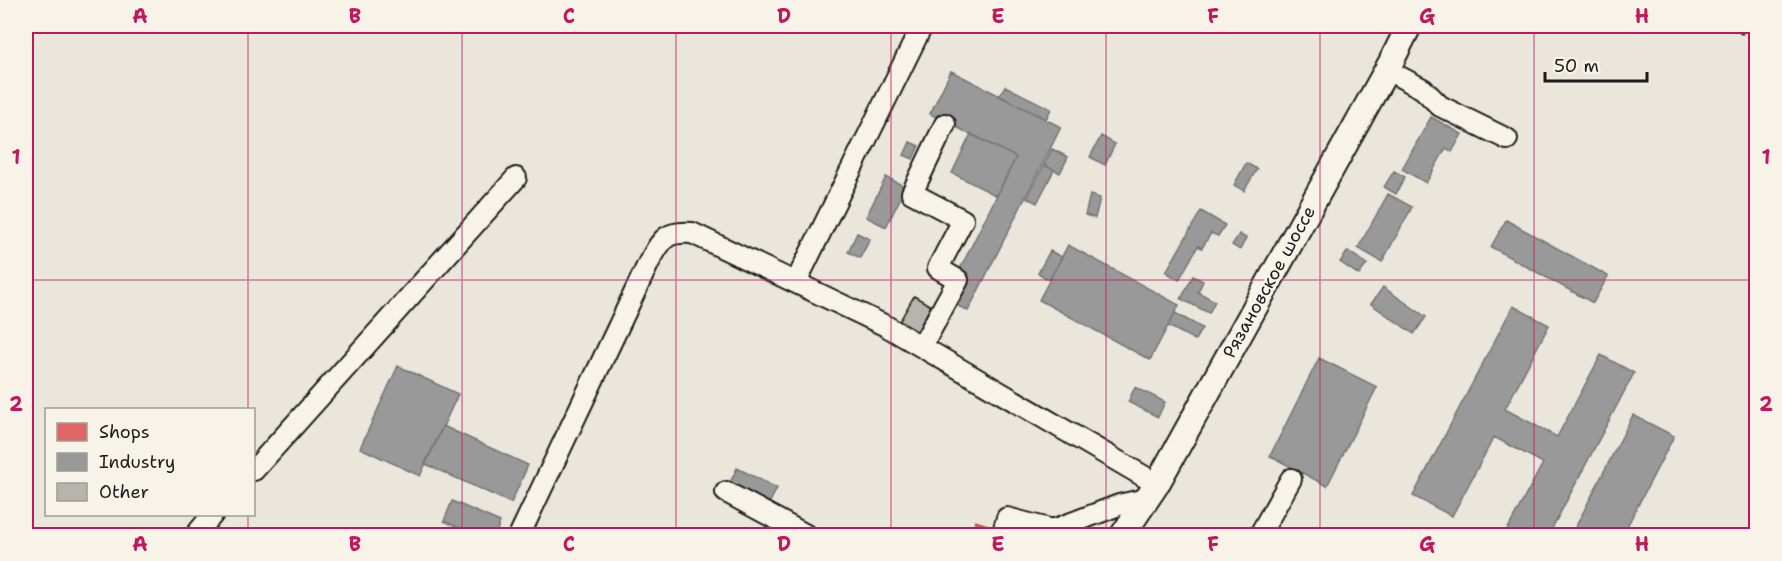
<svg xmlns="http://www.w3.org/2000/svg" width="1782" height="561" font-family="'Shantell Sans',sans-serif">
<rect width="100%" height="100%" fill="#eae6dc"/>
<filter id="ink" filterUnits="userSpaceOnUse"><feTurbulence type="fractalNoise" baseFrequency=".0167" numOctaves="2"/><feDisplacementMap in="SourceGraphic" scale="12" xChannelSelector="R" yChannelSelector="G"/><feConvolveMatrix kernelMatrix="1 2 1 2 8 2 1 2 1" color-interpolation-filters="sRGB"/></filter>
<g filter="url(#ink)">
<path fill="#e06666" stroke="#a55050" stroke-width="1.5" d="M975 521 988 525 985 536H971Z"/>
<path fill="#999" stroke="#747474" stroke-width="1.5" d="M951 71 1061 127 968 311 954 304 969 274 960 269 1016 157 930 114Z
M1005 86 1051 109 1046 119 999 96Z
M1431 117 1462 134 1452 152 1446 148 1426 183 1402 169Z
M971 134 1016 157 997 196 952 173Z
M1101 136 1115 144 1105 165 1090 157Z
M910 142 919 146 913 159 904 155Z
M1052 149 1068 157 1060 173 1044 165Z
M1246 163 1257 169 1244 191 1234 185Z
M1044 165 1054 170 1037 203 1027 198Z
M1394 171 1405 177 1396 194 1384 187Z
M886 177 906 187 886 227 866 217Z
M1388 194 1412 207 1382 262 1358 248Z
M1090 195 1100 198 1095 218 1085 215Z
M1201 211 1225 225 1218 236 1211 233 1202 248 1198 246 1179 280 1166 272Z
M1506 220 1608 276 1593 303 1491 247Z
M857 233 870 239 860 258 848 252Z
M1239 234 1246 238 1240 250 1232 245Z
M1068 245 1179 305 1150 360 1039 300Z
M1050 251 1062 257 1049 280 1038 273Z
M1348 251 1367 264 1359 275 1340 262Z
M1193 276 1203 281 1198 292 1215 301 1209 313 1181 299Z
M1383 287 1426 317 1414 334 1371 304Z
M1513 306 1549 325 1505 409 1557 437 1601 355 1634 373 1548 536H1504L1543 463 1494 437 1452 516 1413 496Z
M1175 313 1202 328 1195 340 1168 326Z
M1319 358 1377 387 1327 486 1270 456Z
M398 366 458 394 420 476 360 448Z
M1135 387 1165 402 1158 417 1128 402Z
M1633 415 1674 436 1622 536H1571Z
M443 426 528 465 511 503 425 464Z
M737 468 777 488 768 506 728 487Z
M452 501 500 522 495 536H478L444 521Z"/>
<path fill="#b6b4ac" stroke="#1c1c1c" stroke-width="1.5" d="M914 296 931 306 915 336 897 326Z"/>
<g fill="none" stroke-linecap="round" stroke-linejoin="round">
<defs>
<path id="minor" d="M1387 70 1423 89 1440 106 1507 139
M796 282 922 26
M922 346 958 280 938 268 963 220 912 193 945 124
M254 470 516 178
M726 492 808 536
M195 536 213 514
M519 536 649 262C662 240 664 231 692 233L886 326 1157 484
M1002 536 1007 518 1053 530 1119 505 1146 499
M1259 536 1291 479"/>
<path id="major" d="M1122 536 1157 484 1391 62 1409 26"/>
</defs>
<use href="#minor" stroke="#1c1c1c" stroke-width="24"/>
<use href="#major" stroke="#1c1c1c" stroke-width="28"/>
<path stroke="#1c1c1c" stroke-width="2" stroke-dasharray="4.5 4.5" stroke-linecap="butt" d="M1722 26 1756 39"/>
<use href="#minor" stroke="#f7f3e8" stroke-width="20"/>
<use href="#major" stroke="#f7f3e8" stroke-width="24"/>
</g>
</g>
<path fill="none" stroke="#c2185b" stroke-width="1.5" stroke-opacity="0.55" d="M248 26V410M462 26V536M676 26V536M891 26V536M1106 26V536M1320 26V536M1534 26V536M26 280H1756M248 514V536"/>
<g text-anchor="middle" stroke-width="6" stroke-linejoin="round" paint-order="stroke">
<g font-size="18" fill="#1c1c1c" stroke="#f7f3e8">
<text transform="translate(1269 282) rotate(-61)" y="6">Рязановское шоссе</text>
</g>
</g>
<rect width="1782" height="561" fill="none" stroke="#f7f3e8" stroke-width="66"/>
<rect x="45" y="408" width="210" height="108" fill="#f7f3e8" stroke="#9f9d96" stroke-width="1.5"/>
<rect x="57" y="423" width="30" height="18" fill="#e06666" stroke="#9f9d96" stroke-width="1.5"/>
<text x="99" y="438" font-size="18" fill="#1c1c1c">Shops</text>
<rect x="57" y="453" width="30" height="18" fill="#999999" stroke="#9f9d96" stroke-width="1.5"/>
<text x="99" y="468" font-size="18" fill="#1c1c1c">Industry</text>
<rect x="57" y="483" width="30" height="18" fill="#b6b4ac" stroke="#9f9d96" stroke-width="1.5"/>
<text x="99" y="498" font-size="18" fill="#1c1c1c">Other</text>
<path d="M1545 72v9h102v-9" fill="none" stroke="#1c1c1c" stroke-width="3"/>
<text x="1554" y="72" font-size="18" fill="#1c1c1c" stroke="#f7f3e8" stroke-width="4.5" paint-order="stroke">50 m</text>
<rect x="33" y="33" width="1716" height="495" fill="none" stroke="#c2185b" stroke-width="2"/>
<g font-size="20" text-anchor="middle" font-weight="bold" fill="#c2185b">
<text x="140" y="23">A</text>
<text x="355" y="23">B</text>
<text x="569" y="23">C</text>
<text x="784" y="23">D</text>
<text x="998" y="23">E</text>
<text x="1213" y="23">F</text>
<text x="1427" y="23">G</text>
<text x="1642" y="23">H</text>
<text x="16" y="164">1</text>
<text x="1766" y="164">1</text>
<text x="16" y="411">2</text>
<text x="1766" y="411">2</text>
<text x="140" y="551">A</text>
<text x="355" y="551">B</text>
<text x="569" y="551">C</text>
<text x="784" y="551">D</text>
<text x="998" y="551">E</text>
<text x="1213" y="551">F</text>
<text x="1427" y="551">G</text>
<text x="1642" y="551">H</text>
</g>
</svg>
